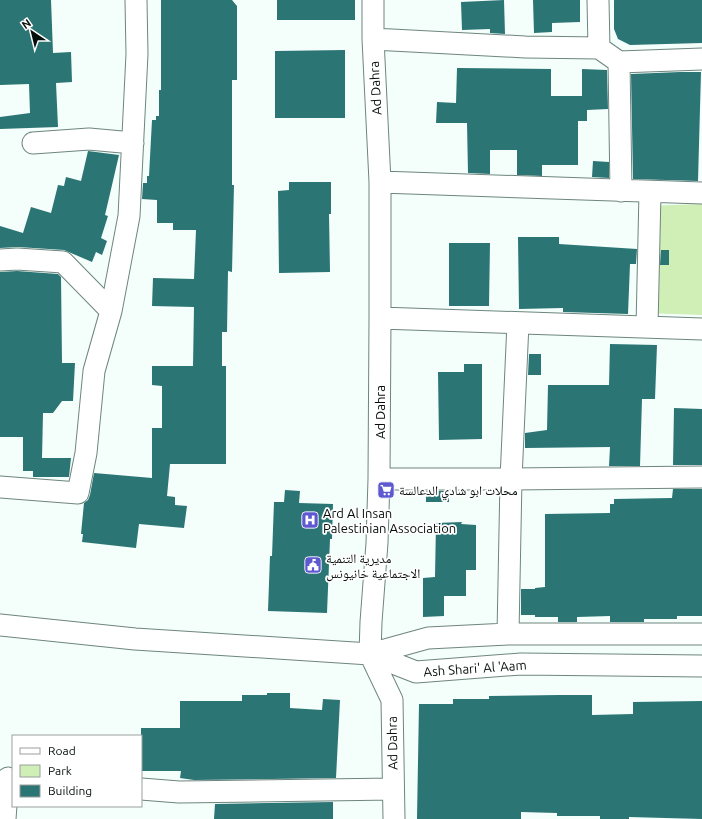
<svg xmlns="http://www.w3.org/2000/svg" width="702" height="819" font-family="Ubuntu,'Noto Naskh Arabic',sans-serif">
<rect width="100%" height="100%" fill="#f4fefb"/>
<path fill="#cfefb6" d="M702 204V315L644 313 642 206Z"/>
<path fill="#2b7575" d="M0 0H51L53 53 71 52 72 82 56 83 58 127 0 129V117L30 113 29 84 0 85Z
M161 0H232L237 6V80H232V185H234L232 272 228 271 227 332H222V366H226V464H170L167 496 175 497V505L187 506 184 528 139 524 136 548 82 542 83 534H81L84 503 88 500 90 495 94 473 152 478V428H162V386L152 385V366H193L194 307 152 306 153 278 194 279 196 230H173V223H157V200L142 199 143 183H147V176H149L152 120H156V116H159V90H161Z
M277 0H355V20H277Z
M504 0 505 34 490 33V29L462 30 461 2Z
M533 0H580V22L552 23V32L534 33Z
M614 0H702V43L630 45 618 39 614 29Z
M345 50V118H275V51Z
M457 68 551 69V96H582V69L607 70 608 109 587 110V121H578V165H542V176L517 175V150H490V174L468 173 467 123H436L437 102 456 103Z
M680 72H701L698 181 633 179 631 74Z
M88 151 119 155 105 215 108 216 101 238 107 241 102 255 96 252 92 262 64 250 18 247 0 248V226L23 233 31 207 51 213 58 185 64 186 66 177 81 181Z
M593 161 609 162V178L592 177Z
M289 182H331V214H329L330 272 279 273 278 191 289 190Z
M518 237H559V244L637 249 636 264H630L628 314 563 312V308L519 309Z
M449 243H490L489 306H449Z
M661 250H669V265H660Z
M17 271 58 274 61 277 62 363H75L73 401H62L53 413H43L42 458H71L69 477H33V471H23V437H0V272Z
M610 344 657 345 655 399H642L640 466H609L610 447 525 448V433L547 430 548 385H609Z
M529 354H541V375H528Z
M464 364H482V439L439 440 438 372H464Z
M674 408 702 409V465H673Z
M673 489H702V616H677V619H644V622H610V616L577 617V622H558V617H535V615H521V589H535V588L545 587V514L610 513V504H614V499L672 498Z
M285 490 300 491 299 503 333 504 332 539H330L327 613 268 611 270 556H272L274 502H284Z
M426 491H449V502H426Z
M462 522 461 524 476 525V570H466V596H444V616L423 617V578L435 577 436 523Z
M267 693H290V708L322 710 323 699 340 700 336 778 194 780 180 778 181 771H141V728H180V701H242V695H267Z
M559 695H592V715L633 714V702L702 701V819L629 817V819H600V816H557V813L521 812V819H417L419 704H453V699H489V696Z
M333 802V819H214L215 804Z"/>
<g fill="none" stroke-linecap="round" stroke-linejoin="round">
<defs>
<path id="minor" d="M373 0V39L380 182V318L379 479 377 543 371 622 370 654 392 700 394 819
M598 0 599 48
M373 39 525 47 599 48 619 62 702 59
M619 62 621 191
M33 143 89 139 133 143
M380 182 702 193
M0 260 17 259 63 262 111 311
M380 318 702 329
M647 327 650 192
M379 479H511L702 477
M0 487 78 493 86 453 94 371 111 311 129 216 137 54 136 0
M0 625 135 639 370 654 416 672 521 664 702 666
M508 634 511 479 518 323
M370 654 428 638 508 634H702
M141 789 179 792 393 789
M5 819 8 778"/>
</defs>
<use href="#minor" stroke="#6e857e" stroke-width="23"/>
<use href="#minor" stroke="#fff" stroke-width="21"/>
</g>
<defs>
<symbol id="supermarket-square" viewBox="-11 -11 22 22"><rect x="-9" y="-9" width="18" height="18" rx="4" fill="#5e58d1" stroke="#fff"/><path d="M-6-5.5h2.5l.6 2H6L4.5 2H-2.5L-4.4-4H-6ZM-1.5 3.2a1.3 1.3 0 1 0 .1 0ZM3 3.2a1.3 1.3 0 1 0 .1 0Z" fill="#fff"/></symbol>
<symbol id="hospital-square" viewBox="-11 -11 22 22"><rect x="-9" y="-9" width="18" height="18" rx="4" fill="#5e58d1" stroke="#fff"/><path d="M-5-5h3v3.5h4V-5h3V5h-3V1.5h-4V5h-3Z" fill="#fff"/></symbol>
<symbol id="civic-square" viewBox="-11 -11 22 22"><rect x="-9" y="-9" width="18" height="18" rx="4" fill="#5e58d1" stroke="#fff"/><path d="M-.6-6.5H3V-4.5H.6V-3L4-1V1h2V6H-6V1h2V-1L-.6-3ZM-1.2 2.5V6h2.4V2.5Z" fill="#fff"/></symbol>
</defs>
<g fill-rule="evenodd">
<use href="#supermarket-square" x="376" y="480" width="20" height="20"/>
<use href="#hospital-square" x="300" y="510" width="20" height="20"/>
<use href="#civic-square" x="303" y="555" width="20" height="20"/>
</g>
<g text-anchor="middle" stroke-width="3.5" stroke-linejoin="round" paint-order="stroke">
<g font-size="13" fill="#060e0b" stroke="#fff">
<text transform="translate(375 88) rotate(-93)" y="5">Ad Dahra</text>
<text transform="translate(380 412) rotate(-90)" y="5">Ad Dahra</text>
<text transform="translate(475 668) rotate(-4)" y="5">Ash Shari' Al 'Aam</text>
<text transform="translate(392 743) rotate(-91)" y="5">Ad Dahra</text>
</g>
<g font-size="13" fill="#060e0b" stroke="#fff" text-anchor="start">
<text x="399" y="495">محلات ابو شادي الدعالسة</text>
<text x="323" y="518">Ard Al Insan<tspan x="323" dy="15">Palestinian Association</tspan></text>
<text x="326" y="563">مديرية التنمية<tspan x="326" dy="15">الاجتماعية خانيونس</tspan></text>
</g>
</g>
<rect x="12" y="735" width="130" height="72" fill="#ffffff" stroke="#9b9f9d"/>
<rect x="20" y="748" width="20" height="6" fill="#ffffff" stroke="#9b9f9d"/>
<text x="48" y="755" font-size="12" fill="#060e0b">Road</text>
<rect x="20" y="765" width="20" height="12" fill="#cfefb6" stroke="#9b9f9d"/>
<text x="48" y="775" font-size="12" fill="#060e0b">Park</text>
<rect x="20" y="785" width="20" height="12" fill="#2b7575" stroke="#9b9f9d"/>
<text x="48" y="795" font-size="12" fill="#060e0b">Building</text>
<g transform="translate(32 32) rotate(325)" stroke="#ffffff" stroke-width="3" paint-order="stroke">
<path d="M0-3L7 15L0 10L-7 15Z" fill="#060e0b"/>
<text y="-6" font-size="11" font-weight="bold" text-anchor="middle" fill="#060e0b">N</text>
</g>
</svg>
